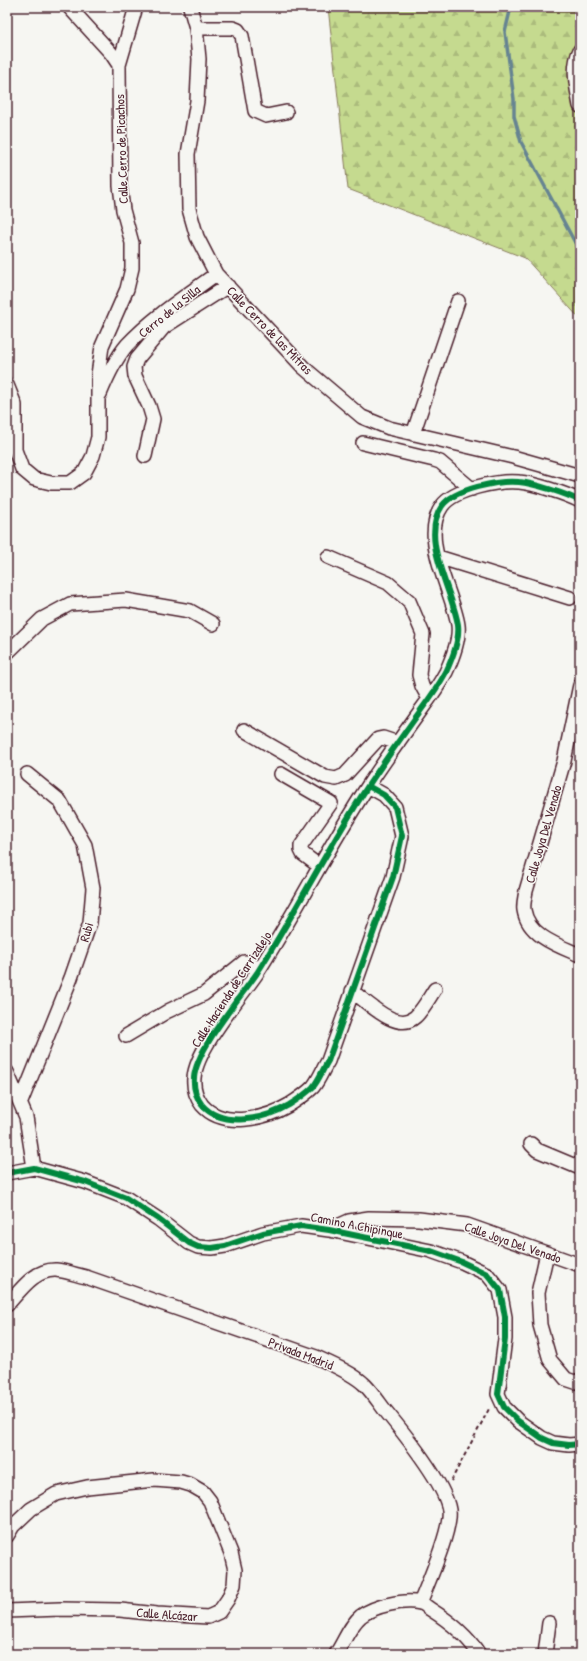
<svg xmlns="http://www.w3.org/2000/svg" width="587" height="1661" font-family="'Patrick Hand',sans-serif">
<defs>
<pattern id="forest-firs" width="22" height="20" patternUnits="userSpaceOnUse"><rect width="22" height="20" fill="#c5da8f"/><path d="M5 1l3.5 6h-7zM16 11l3.5 6h-7z" fill="#abbb7c"/></pattern>
</defs>
<rect width="100%" height="100%" fill="#f6f6f2"/>
<filter id="ink" filterUnits="userSpaceOnUse"><feTurbulence type="fractalNoise" baseFrequency=".025" numOctaves="2"/><feDisplacementMap in="SourceGraphic" scale="8" xChannelSelector="R" yChannelSelector="G"/><feConvolveMatrix kernelMatrix="1 2 1 2 8 2 1 2 1" color-interpolation-filters="sRGB"/></filter>
<g filter="url(#ink)">
<path fill="url(#forest-firs)" stroke="#887c5d" d="M328 7H580V319L525 258 348 189Z"/>
<g fill="none" stroke-linecap="round" stroke-linejoin="round">
<path stroke="#668491" stroke-width="3.5" d="M511 7 505 32 514 99V116L521 142 580 252"/>
<defs>
<path id="minor" d="M190 7 196 28 199 59 197 101 188 154 189 209 197 237 216 274 303 367 362 417 389 428 513 457 580 476
M196 28H233L238 30 242 36 255 111 266 116 286 112
M580 50C571 68 577 88 580 106
M119 65 136 7
M7 385 15 405V450L22 469 34 479 51 483H70L84 473 93 456 98 437V375L102 346 127 289 132 268V243L123 210 120 186 119 65 111 53 69 7
M100 394C107 377 115 359 127 345 153 317 186 296 216 274
M413 434 458 301
M363 443 434 460 440 462 472 489
M145 456 153 419 149 406 135 376 134 367 137 359 164 327 228 286
M328 557 388 583 409 601 423 634 419 675 422 686 429 699
M438 557 570 598
M7 653 42 619 70 604 126 600 190 611 213 624
M580 685 564 761 526 891C525 897 523 904 524 910 528 936 559 946 580 955
M244 730 325 777 336 779 345 775 378 739 383 738 398 743
M281 774 331 803 301 846V850L303 854 319 866
M368 786 384 795 395 807 402 836 393 877 328 1061C323 1069 319 1080 313 1087 307 1093 297 1100 289 1105 265 1119 223 1129 202 1105 196 1097 193 1089 194 1078 196 1049 240 998 257 973 296 912 328 847 368 786 385 760 403 735 421 710 430 698 439 685 446 672 452 659 460 640 458 625 453 591 419 539 442 506 454 489 499 480 519 482 533 483 567 494 580 501
M352 991C367 1002 397 1033 415 1017 423 1010 429 998 435 989
M126 1036 168 1011 204 994 244 962H250L257 972
M7 1072 26 1117 34 1168
M21 1102 71 978 90 923 93 888 85 845 60 801 27 774
M531 1144 537 1150 580 1168
M7 1173 34 1168 85 1182 126 1198 158 1219 189 1243 198 1247 212 1248 225 1246 263 1233 301 1226 329 1230 431 1251 462 1262 487 1274 500 1290 505 1317V1339L498 1394 504 1407 518 1421 542 1438 553 1443 569 1445 580 1444
M329 1230 349 1221 369 1218 419 1219 467 1225 580 1265
M547 1253 538 1293 540 1325 550 1360 566 1379 575 1382 580 1380
M7 1305C20 1291 34 1269 56 1270 66 1271 77 1275 86 1277L316 1357C331 1364 353 1373 365 1385 372 1392 378 1401 384 1409 403 1432 445 1483 449 1510 452 1529 428 1583 420 1603
M7 1536 13 1526 31 1509 56 1494 87 1487 154 1480 181 1482 191 1485 203 1492 210 1501 231 1553 235 1570 234 1585 228 1599 219 1612 208 1617 157 1614 120 1610 60 1609 7 1611
M336 1654C344 1642 350 1625 361 1616 374 1606 404 1599 420 1603 423 1603 427 1607 430 1609 449 1621 467 1635 479 1654
M545 1654 549 1623"/>
</defs>
<use href="#minor" stroke="#4a1f2b" stroke-width="16"/>
<path stroke="#4a1f2b" stroke-width="2" stroke-dasharray="4 3" stroke-linecap="butt" d="M451 1481 490 1407"/>
<use href="#minor" stroke="#f6f6f2" stroke-width="13"/>
<defs>
<path id="cycleway" d="M368 786 384 795 395 807 402 836 393 877 328 1061C323 1069 319 1080 313 1087 307 1093 297 1100 289 1105 265 1119 223 1129 202 1105 196 1097 193 1089 194 1078 196 1049 240 998 257 973 296 912 328 847 368 786 385 760 403 735 421 710 430 698 439 685 446 672 452 659 460 640 458 625 453 591 419 539 442 506 454 489 499 480 519 482 533 483 567 494 580 501
M7 1173 34 1168 85 1182 126 1198 158 1219 189 1243 198 1247 212 1248 225 1246 263 1233 301 1226 329 1230 431 1251 462 1262 487 1274 500 1290 505 1317V1339L498 1394 504 1407 518 1421 542 1438 553 1443 569 1445 580 1444"/>
</defs>
<use href="#cycleway" stroke="#f6f6f2" stroke-width="8"/>
<use href="#cycleway" stroke="#00873e" stroke-width="6"/>
</g>
</g>
<g text-anchor="middle" stroke-width="3" stroke-linejoin="round" paint-order="stroke">
<g font-size="13" fill="#4a1f2b" stroke="#f6f6f2">
<text transform="translate(121 149) rotate(-92)" y="5">Calle Cerro de Picachos</text>
<text transform="translate(169 311) rotate(-39)" y="5">Cerro de la Silla</text>
<text transform="translate(270 330) rotate(46)" y="5">Calle Cerro de las Mitras</text>
<text transform="translate(543 834) rotate(-74)" y="5">Calle Joya Del Venado</text>
<text transform="translate(86 932) rotate(-74)" y="5">Rubi</text>
<text transform="translate(231 989) rotate(-57)" y="5">Calle Hacienda de Carrizalejo</text>
<text transform="translate(357 1225) rotate(11)" y="5">Camino A Chipinque</text>
<text transform="translate(513 1242) rotate(19)" y="5">Calle Joya Del Venado</text>
<text transform="translate(301 1353) rotate(21)" y="5">Privada Madrid</text>
<text transform="translate(167 1614) rotate(4)" y="5">Calle Alcázar</text>
</g>
</g>
<rect width="587" height="1661" fill="none" stroke="#f6f6f2" stroke-width="24"/>
<rect x="12" y="12" width="563" height="1637" fill="none" stroke="#4a1f2b" stroke-width="1.5" filter="url(#ink)"/>
</svg>
